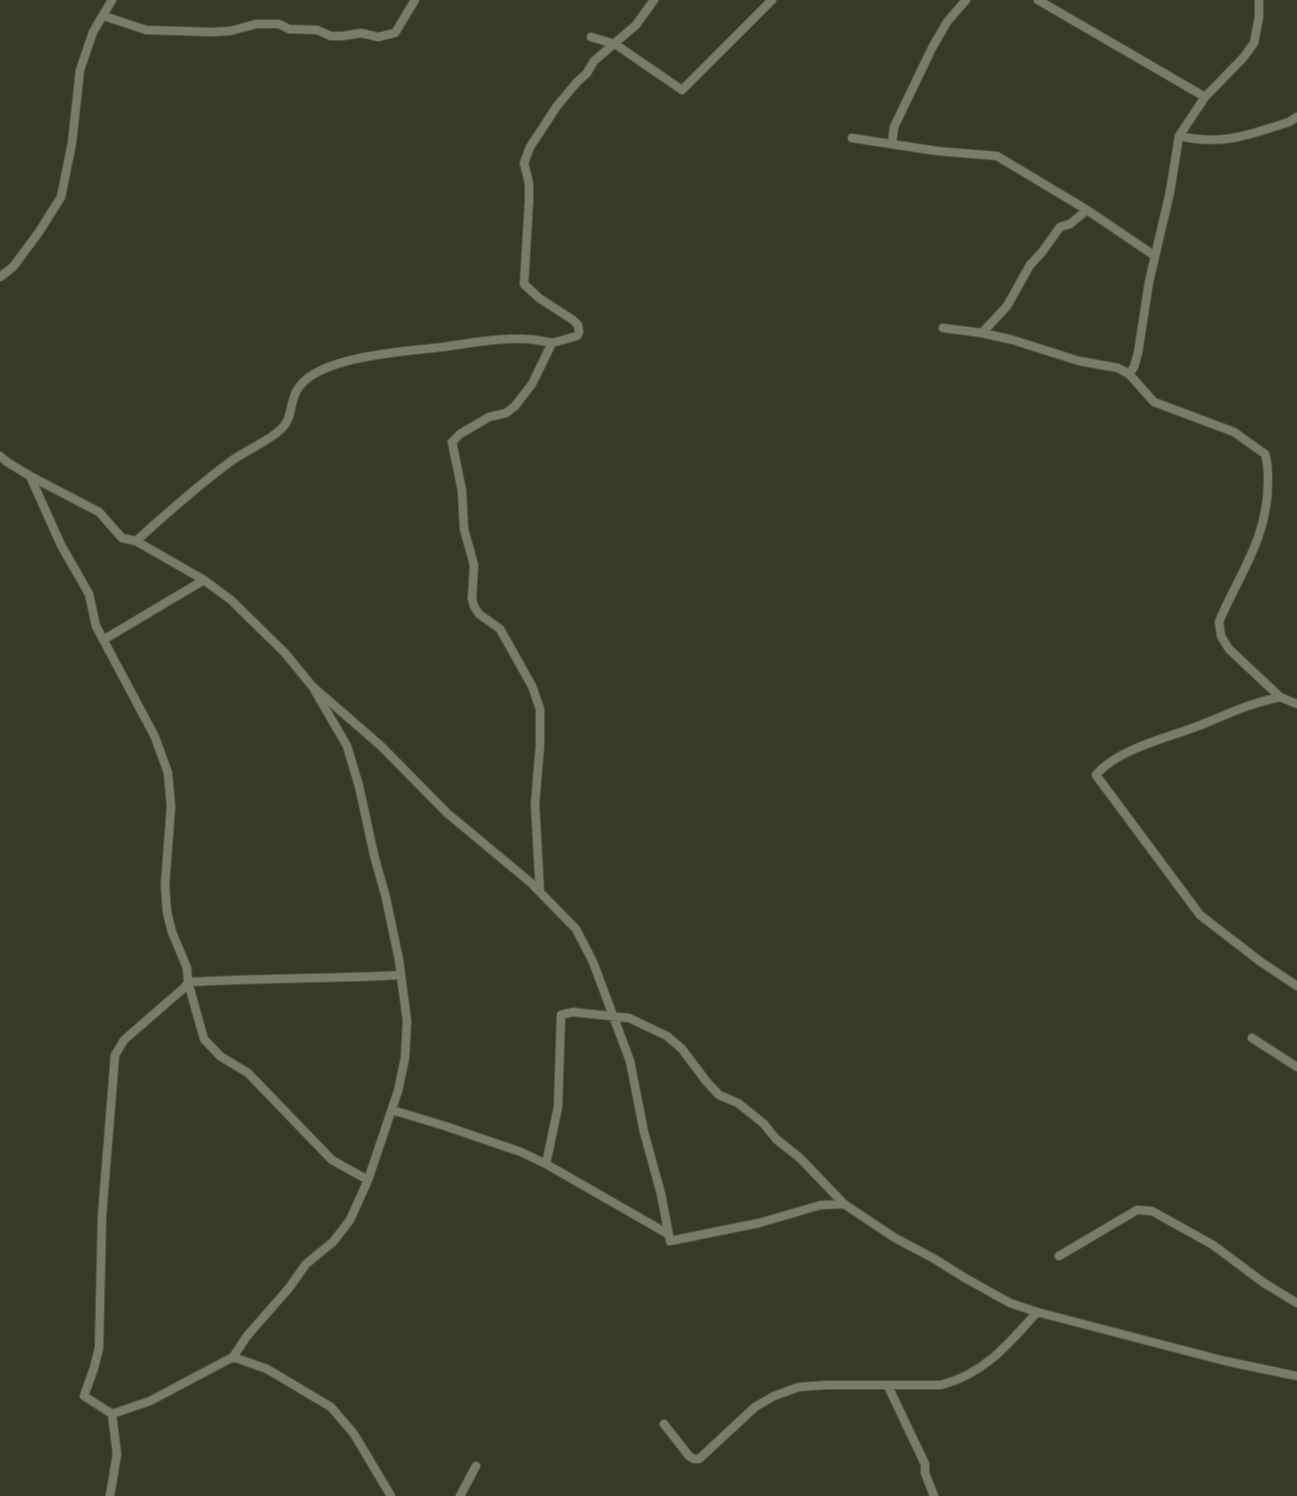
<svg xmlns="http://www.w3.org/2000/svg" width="1297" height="1496" font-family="'Golos Text',sans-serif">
<rect width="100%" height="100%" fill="#363a29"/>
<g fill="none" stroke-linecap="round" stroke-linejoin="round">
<defs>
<path id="street" d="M1038 0 1205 97
M1259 0V17L1254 43 1243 58 1205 97 1179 136 1170 192 1149 282 1138 353 1134 367 1129 374 1154 402 1234 432 1265 454C1268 462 1268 472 1268 481 1268 536 1242 570 1221 617L1219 622 1221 636 1229 649 1280 697 1297 704
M104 16 146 30 211 32 230 31 256 24H279L289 29 317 30 331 36H343L361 33 378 37 395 33 415 0
M591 37 615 44 682 90 772 0
M1179 136C1222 146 1249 135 1289 122L1297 117
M852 138 937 151 997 156 1087 210 1155 256
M892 143 894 127 932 48 947 22 966 0
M0 277 13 267 39 232 61 197 72 143 80 70 93 32 112 0
M943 328 982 333 1013 340 1079 361 1118 368 1129 374
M982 333 1007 306 1030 265 1042 252 1060 227 1070 224 1087 210
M0 456 7 462 30 476 99 512 122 538 136 541 204 580 231 600 285 653 312 686 381 746 447 813 530 882 576 929 593 962 630 1061 644 1132 661 1194 670 1241 759 1223 821 1205 844 1204
M30 476 61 545 89 594 96 626 155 737 168 773 171 807 165 885 167 912 172 932 187 968 188 982 185 987 124 1040 115 1055 102 1216 99 1348 94 1368 84 1396 112 1414
M136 541C166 514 197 486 230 462 244 451 269 441 280 430 298 415 283 392 314 374 346 355 406 351 443 347 470 343 497 338 524 339 534 339 543 341 552 343
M103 640 204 580
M1280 697C1250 703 1228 714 1201 725 1170 737 1117 749 1096 775L1200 915 1261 962 1297 986
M540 892 535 804 540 746V709L532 686 500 629 479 614 474 606 472 599 474 565 464 529 462 491 452 442 460 434 489 417 506 413 515 406 532 384 552 343 577 336 579 332 578 325 573 320 539 298 524 284 529 201V183L524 163 530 147 557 106 577 82 587 73 594 61 636 25 654 0
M1252 1038 1297 1067
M392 1110 445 1126 521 1152 546 1164 668 1234
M546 1164 558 1107 561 1015 573 1012 629 1018 667 1036 682 1049 706 1081 719 1095 738 1103 764 1124 776 1139 800 1158 844 1204 895 1238 933 1258 965 1278 1010 1303 1037 1312 1225 1361 1297 1376
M368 1180 332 1160 248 1073 220 1056 204 1039 188 982C259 978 330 979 401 975
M1059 1256 1137 1210 1152 1211 1213 1245 1264 1283 1297 1303
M233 1357 267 1369 331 1407 354 1434 391 1496
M888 1386 925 1464V1473L934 1496
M664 1424 689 1456 694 1459H699L755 1407 774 1396 799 1387 827 1385H941C984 1374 1009 1344 1037 1312
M110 1496 117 1454 112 1414 150 1401 233 1357 247 1336 289 1288 306 1264 333 1242 350 1220 368 1180 398 1091 405 1058 407 1021 399 960 386 898 374 855 359 786 347 746 315 691
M460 1496 476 1466"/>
</defs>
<use href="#street" stroke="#535647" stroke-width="10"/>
<use href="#street" stroke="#787c68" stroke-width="8"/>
</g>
</svg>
